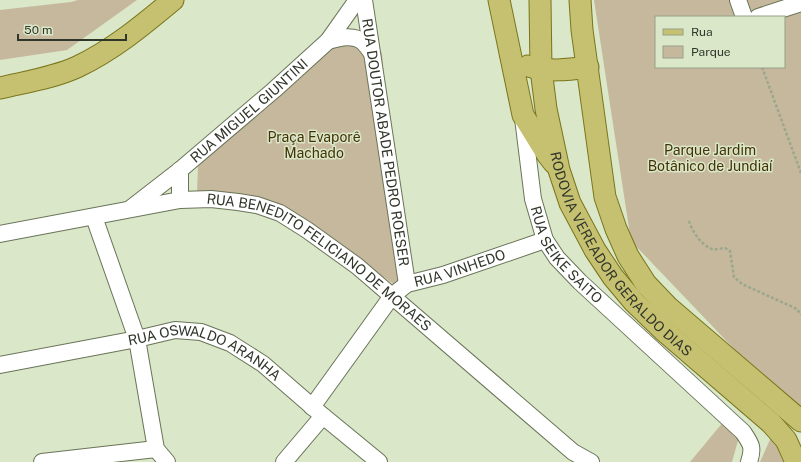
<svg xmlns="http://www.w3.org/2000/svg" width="801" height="462" font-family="'Public Sans',sans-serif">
<rect width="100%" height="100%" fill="#dae7c8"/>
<path fill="#c6b89d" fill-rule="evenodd" d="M78 0H137L67 50 0 60V10L71 2Z
M594 0H801V409L738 353 631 241ZM656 17H784V67H656Z
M336 30 369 38 382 53 398 268 405 292 299 218 197 194 198 166 207 139Z
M724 421 739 437 732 462H690Z
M772 435 783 462H760Z"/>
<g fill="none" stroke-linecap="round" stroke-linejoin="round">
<defs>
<g id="minor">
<path id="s1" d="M364 0 407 284"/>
<path d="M738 0 744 17"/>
<path d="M758 17 801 3"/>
<path d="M328 41C339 38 353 34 363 42 366 45 369 49 371 52"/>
<path id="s2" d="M523 118 533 199 545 240 557 258 580 282 743 432C751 444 754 447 749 462"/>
<path d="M180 170V200"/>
<path id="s3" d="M131 208 180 170 274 90 328 41 357 0"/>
<path d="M94 217 137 339 156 449 167 462"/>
<path id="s4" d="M0 234 180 200 211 199 238 202 257 205 280 213 307 230 357 266 573 452 591 462"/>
<path id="s5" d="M0 365 137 339 175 330 201 332 230 343 263 364 323 416 379 462"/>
<path id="s6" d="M312 407 392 296 407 284 443 275 545 240"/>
<path d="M42 462 156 449"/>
<path d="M284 462 323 416"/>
</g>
<g id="major">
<path d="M499 0 523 115 547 154 554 163"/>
<path id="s7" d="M540 0 541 69 546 109 559 170 570 203 595 250 613 277 634 302 663 330 771 423 786 440 796 462"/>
<path d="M580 0 582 30 605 197 616 229 628 256 646 284 668 307 801 421"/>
<path d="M528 66C549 72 566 70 588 67"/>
<path d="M0 88C25 82 53 78 77 67 113 50 143 25 173 0"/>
</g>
</defs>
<use href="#minor" stroke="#697458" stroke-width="18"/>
<use href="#major" stroke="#79751a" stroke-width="23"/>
<path stroke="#9ca68e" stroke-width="2.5" stroke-dasharray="3 2" stroke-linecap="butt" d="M762 67 801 173
M689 221C692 231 701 245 712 249 716 250 721 248 725 248L730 251 734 277 742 284 797 309 801 315"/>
<use href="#minor" stroke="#fff" stroke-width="16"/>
<use href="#major" stroke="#c6c171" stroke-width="21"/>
</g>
<g text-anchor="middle" stroke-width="3" stroke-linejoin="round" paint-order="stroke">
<g font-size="14" fill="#31362a" stroke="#dae7c8">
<text dy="5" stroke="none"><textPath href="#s3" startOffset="153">RUA MIGUEL GIUNTINI</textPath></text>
<text dy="5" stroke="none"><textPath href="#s1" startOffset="144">RUA DOUTOR ABADE PEDRO ROESER</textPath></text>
<text dy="5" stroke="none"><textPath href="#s2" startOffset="148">RUA SEIKE SAITO</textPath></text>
<text dy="5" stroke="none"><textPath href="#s7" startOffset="277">RODOVIA VEREADOR GERALDO DIAS</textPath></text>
<text dy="5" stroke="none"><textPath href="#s4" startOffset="342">RUA BENEDITO FELICIANO DE MORAES</textPath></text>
<text dy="5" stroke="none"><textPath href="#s6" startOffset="211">RUA VINHEDO</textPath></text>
<text dy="5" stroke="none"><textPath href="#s5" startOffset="213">RUA OSWALDO ARANHA</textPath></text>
</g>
<g font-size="14" fill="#443206" stroke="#dae7c8">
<text x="314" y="142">Praça Evaporê<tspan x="314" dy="16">Machado</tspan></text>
<text x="710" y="155">Parque Jardim<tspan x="710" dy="16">Botânico de Jundiaí</tspan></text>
</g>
</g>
<rect x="655" y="16" width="130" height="52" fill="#dae7c8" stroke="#96a089"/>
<rect x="663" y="29" width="20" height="6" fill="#c6c171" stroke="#96a089"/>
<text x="691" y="36" font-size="12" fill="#31362a">Rua</text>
<rect x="663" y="46" width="20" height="12" fill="#c6b89d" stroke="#96a089"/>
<text x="691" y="56" font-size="12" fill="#31362a">Parque</text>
<path d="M18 34v6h108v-6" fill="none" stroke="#31362a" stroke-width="2"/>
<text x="24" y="34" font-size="12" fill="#31362a" stroke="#dae7c8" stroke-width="3" paint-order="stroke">50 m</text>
</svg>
